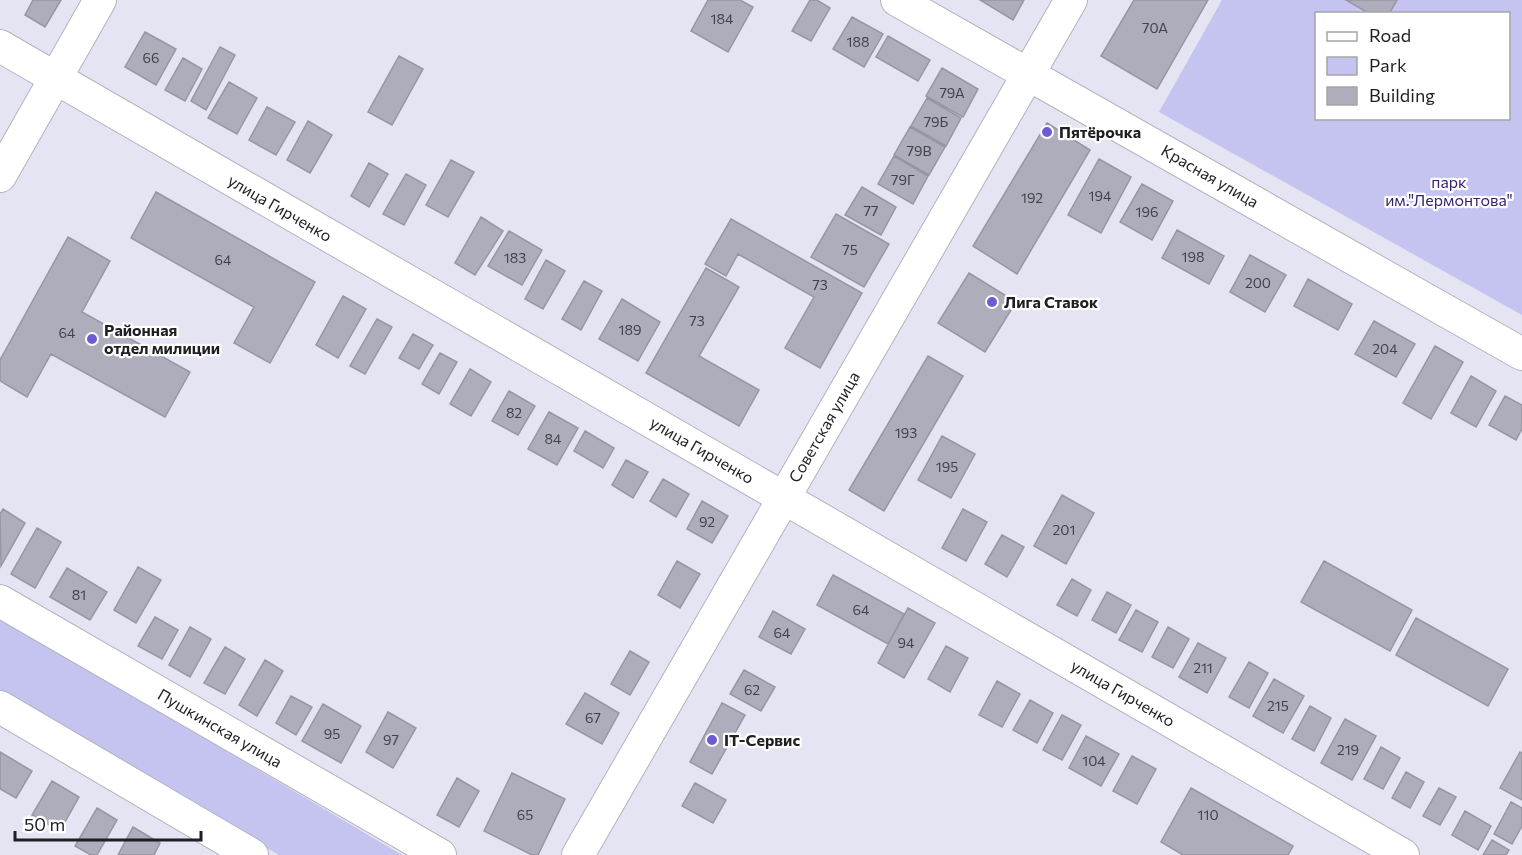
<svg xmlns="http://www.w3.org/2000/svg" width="1522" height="855" font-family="Commissioner,sans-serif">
<rect width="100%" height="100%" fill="#e4e4f2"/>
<path fill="#c5c3ef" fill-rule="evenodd" d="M1222 0H1522V315L1159 112ZM1316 14H1508V118H1316Z
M0 617 402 855H279L0 693Z"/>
<path fill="#adadbb" stroke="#9796a4" stroke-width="1.5" d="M33 0H61L45 27 25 15Z
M708 0H740L753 7 728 52 691 31Z
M810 0H817L830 8 811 41 792 31Z
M980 0H1024L1013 20Z
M1134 0H1208L1157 89 1101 56Z
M1346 0H1397L1389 14H1370Z
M852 17 883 34 864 67 833 49Z
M145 32 176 49 156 85 125 67Z
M888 36 930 60 918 81 876 57Z
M220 47 235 55 206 110 191 101Z
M399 56 423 69 392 125 368 112Z
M183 58 202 69 185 101 165 90Z
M942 68 978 89 963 117 926 96Z
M229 82 257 98 237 134 208 118Z
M927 98 961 118 946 146 911 126Z
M267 107 295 122 276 155 249 140Z
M308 121 332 135 310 173 287 160Z
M1047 123 1090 150 1017 274 973 246Z
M910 127 945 147 929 175 894 155Z
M894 156 928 176 913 204 878 184Z
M1099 159 1131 177 1101 233 1068 215Z
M451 160 474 172 448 217 426 205Z
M369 163 388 174 369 207 351 196Z
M406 174 426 185 404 225 383 214Z
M1142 184 1173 201 1152 240 1120 222Z
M862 187 896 207 881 235 845 215Z
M156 192 315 282 270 363 234 343 254 307 131 238Z
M836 214 889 244 864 287 811 257Z
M481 217 503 231 475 275 455 263Z
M731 219 862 293 820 368 785 348 814 297 738 254 726 276 705 264Z
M1177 230 1224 256 1209 284 1162 258Z
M509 231 542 250 522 285 488 266Z
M68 237 110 261 82 312 190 372 165 417 51 354 27 397 0 381V360Z
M1250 255 1286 275 1265 312 1230 292Z
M546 260 565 271 543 309 525 299Z
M706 268 739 287 699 356 759 390 739 426 646 373Z
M969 273 1016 302 985 352 938 323Z
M1308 279 1352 304 1338 330 1294 306Z
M584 281 602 291 581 330 562 319Z
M343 296 366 309 338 358 316 345Z
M622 299 660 322 638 361 599 339Z
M377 319 392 327 365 374 350 366Z
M1374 321 1415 344 1396 377 1355 354Z
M413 334 433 345 419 369 399 358Z
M1435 346 1463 362 1431 419 1403 403Z
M440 353 457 362 439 394 422 384Z
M928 356 963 376 884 511 849 490Z
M470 369 491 382 471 416 450 404Z
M1471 376 1496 391 1476 427 1451 413Z
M509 391 535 406 518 435 492 421Z
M1505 396 1522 405V429L1516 440 1489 425Z
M549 412 578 428 557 465 528 449Z
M585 431 614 448 603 468 574 451Z
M942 436 975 454 951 498 918 480Z
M626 460 648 472 633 498 612 485Z
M663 479 689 494 676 517 650 501Z
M1062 495 1094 513 1066 564 1034 546Z
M702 501 728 516 712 543 687 529Z
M3 509 25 523 1 566 0 514Z
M963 509 987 522 966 561 942 548Z
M37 528 61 542 35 588 11 574Z
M1002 535 1024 547 1007 577 985 564Z
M677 561 700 574 680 608 658 595Z
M1324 561 1412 610 1390 651 1301 602Z
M138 567 161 580 136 623 114 610Z
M67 568 107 592 90 620 50 597Z
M833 575 904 614 888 644 817 605Z
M1072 579 1091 590 1077 616 1057 605Z
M1107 592 1131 605 1116 633 1092 620Z
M908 608 935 623 904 678 878 663Z
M1136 610 1158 622 1142 652 1119 640Z
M773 611 805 629 791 654 759 637Z
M155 617 178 630 162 659 138 646Z
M1416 618 1508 669 1488 706 1396 655Z
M190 627 211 639 190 677 169 665Z
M1168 627 1189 639 1173 668 1152 657Z
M1198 643 1226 658 1207 693 1179 677Z
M946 646 968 658 950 692 928 679Z
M225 647 245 659 225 694 204 683Z
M630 651 649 662 630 695 611 684Z
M265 660 283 671 257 716 239 705Z
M1249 662 1268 673 1249 708 1229 697Z
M744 670 775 687 761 711 730 694Z
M1274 679 1304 696 1283 733 1253 716Z
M997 681 1020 694 1002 727 979 715Z
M585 693 619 713 602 744 566 724Z
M291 696 312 707 296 735 276 723Z
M1030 700 1053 713 1037 743 1013 730Z
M722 703 745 715 712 774 690 762Z
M323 704 361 726 341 763 302 741Z
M1310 706 1331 718 1314 751 1292 739Z
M388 712 416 728 393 768 366 752Z
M1062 715 1081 725 1062 760 1043 750Z
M1345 719 1376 736 1352 780 1321 763Z
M1086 736 1119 754 1101 786 1069 768Z
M1381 747 1400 758 1383 789 1364 779Z
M0 752 32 771 16 798 0 789Z
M1520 752 1522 753V800L1500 788Z
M1132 756 1156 769 1137 804 1113 791Z
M1406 772 1424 782 1410 808 1392 798Z
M512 773 565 799 538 855H532L484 831Z
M457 778 479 791 459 827 437 815Z
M52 781 79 797 60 831 32 815Z
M695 783 726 800 713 823 682 806Z
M1191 788 1293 846 1288 855H1183L1161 842Z
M1439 788 1456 797 1440 825 1423 816Z
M1511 802 1522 808V826L1512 844 1494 834Z
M97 808 117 820 97 855H91L75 846Z
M1465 811 1491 826 1478 850 1452 835Z
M133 827 160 843 154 855H118Z
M1492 840 1509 850 1506 855H1483Z"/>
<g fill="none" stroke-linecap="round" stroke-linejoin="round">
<defs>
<path id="minor" d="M897 0 1522 354
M0 46 1403 855
M0 176 100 0
M0 601 440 855
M0 707 252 855
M578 855 1071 0"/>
</defs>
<use href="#minor" stroke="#b3b3c0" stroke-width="34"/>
<use href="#minor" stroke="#fff" stroke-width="32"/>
</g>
<g fill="#705ad4" stroke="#fff" stroke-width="2">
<circle cx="1047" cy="132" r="6"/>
<circle cx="992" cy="302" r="6"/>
<circle cx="92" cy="339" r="6"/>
<circle cx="712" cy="740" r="6"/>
</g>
<g text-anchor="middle" stroke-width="4.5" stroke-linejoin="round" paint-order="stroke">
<g font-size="14" fill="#424249">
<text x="722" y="24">184</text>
<text x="1155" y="33">70А</text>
<text x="858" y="47">188</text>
<text x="151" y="63">66</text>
<text x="952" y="98">79А</text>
<text x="936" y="127">79Б</text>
<text x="919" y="156">79В</text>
<text x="903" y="185">79Г</text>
<text x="1100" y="201">194</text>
<text x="1032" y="203">192</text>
<text x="871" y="216">77</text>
<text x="1147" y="217">196</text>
<text x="850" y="255">75</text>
<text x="1193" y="262">198</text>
<text x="515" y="263">183</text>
<text x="223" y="265">64</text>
<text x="1258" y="288">200</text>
<text x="820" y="290">73</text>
<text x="697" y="326">73</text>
<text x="630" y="335">189</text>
<text x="67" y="338">64</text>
<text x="1385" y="354">204</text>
<text x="514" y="418">82</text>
<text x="906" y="438">193</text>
<text x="553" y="444">84</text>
<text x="947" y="472">195</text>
<text x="707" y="527">92</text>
<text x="1064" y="535">201</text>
<text x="79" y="600">81</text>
<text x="861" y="615">64</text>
<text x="782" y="638">64</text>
<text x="906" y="648">94</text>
<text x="1203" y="673">211</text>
<text x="752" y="695">62</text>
<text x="1278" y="711">215</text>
<text x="593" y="723">67</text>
<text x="332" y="739">95</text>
<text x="391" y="745">97</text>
<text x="1348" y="755">219</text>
<text x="1094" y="766">104</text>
<text x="525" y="820">65</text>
<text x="1208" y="820">110</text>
</g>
<g font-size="16" font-weight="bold" fill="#1e1e23" stroke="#fff" text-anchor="start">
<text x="1059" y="138">Пятёрочка</text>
<text x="1004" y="308">Лига Ставок</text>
<text x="104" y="336">Районная<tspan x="104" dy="18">отдел милиции</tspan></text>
<text x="724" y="746">IT-Сервис</text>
</g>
<g font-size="16" fill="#1e1e23" stroke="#fff">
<text transform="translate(1210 176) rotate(30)" y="6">Красная улица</text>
<text transform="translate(280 208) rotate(30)" y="6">улица Гирченко</text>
<text transform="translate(824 427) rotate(-60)" y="6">Советская улица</text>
<text transform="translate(702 450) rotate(30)" y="6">улица Гирченко</text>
<text transform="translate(1123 693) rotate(30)" y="6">улица Гирченко</text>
<text transform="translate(220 728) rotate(30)" y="6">Пушкинская улица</text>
</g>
<g font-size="16" fill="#33246e" stroke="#fff">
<text x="1449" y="188">парк<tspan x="1449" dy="18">им."Лермонтова"</tspan></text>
</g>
</g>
<rect x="1315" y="12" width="195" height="108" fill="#ffffff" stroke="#a5a5a7" stroke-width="1.5"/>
<rect x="1327" y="32" width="30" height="9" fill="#ffffff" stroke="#a5a5a7" stroke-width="1.5"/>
<text x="1369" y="42" font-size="18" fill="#1e1e23">Road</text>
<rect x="1327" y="57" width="30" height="18" fill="#c5c3ef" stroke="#a5a5a7" stroke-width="1.5"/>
<text x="1369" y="72" font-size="18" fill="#1e1e23">Park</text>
<rect x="1327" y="87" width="30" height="18" fill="#adadbb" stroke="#a5a5a7" stroke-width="1.5"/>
<text x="1369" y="102" font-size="18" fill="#1e1e23">Building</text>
<path d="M15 831v9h186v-9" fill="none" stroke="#1e1e23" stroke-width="3"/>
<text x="24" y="831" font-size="18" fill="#1e1e23" stroke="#ffffff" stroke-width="4.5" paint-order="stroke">50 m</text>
</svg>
